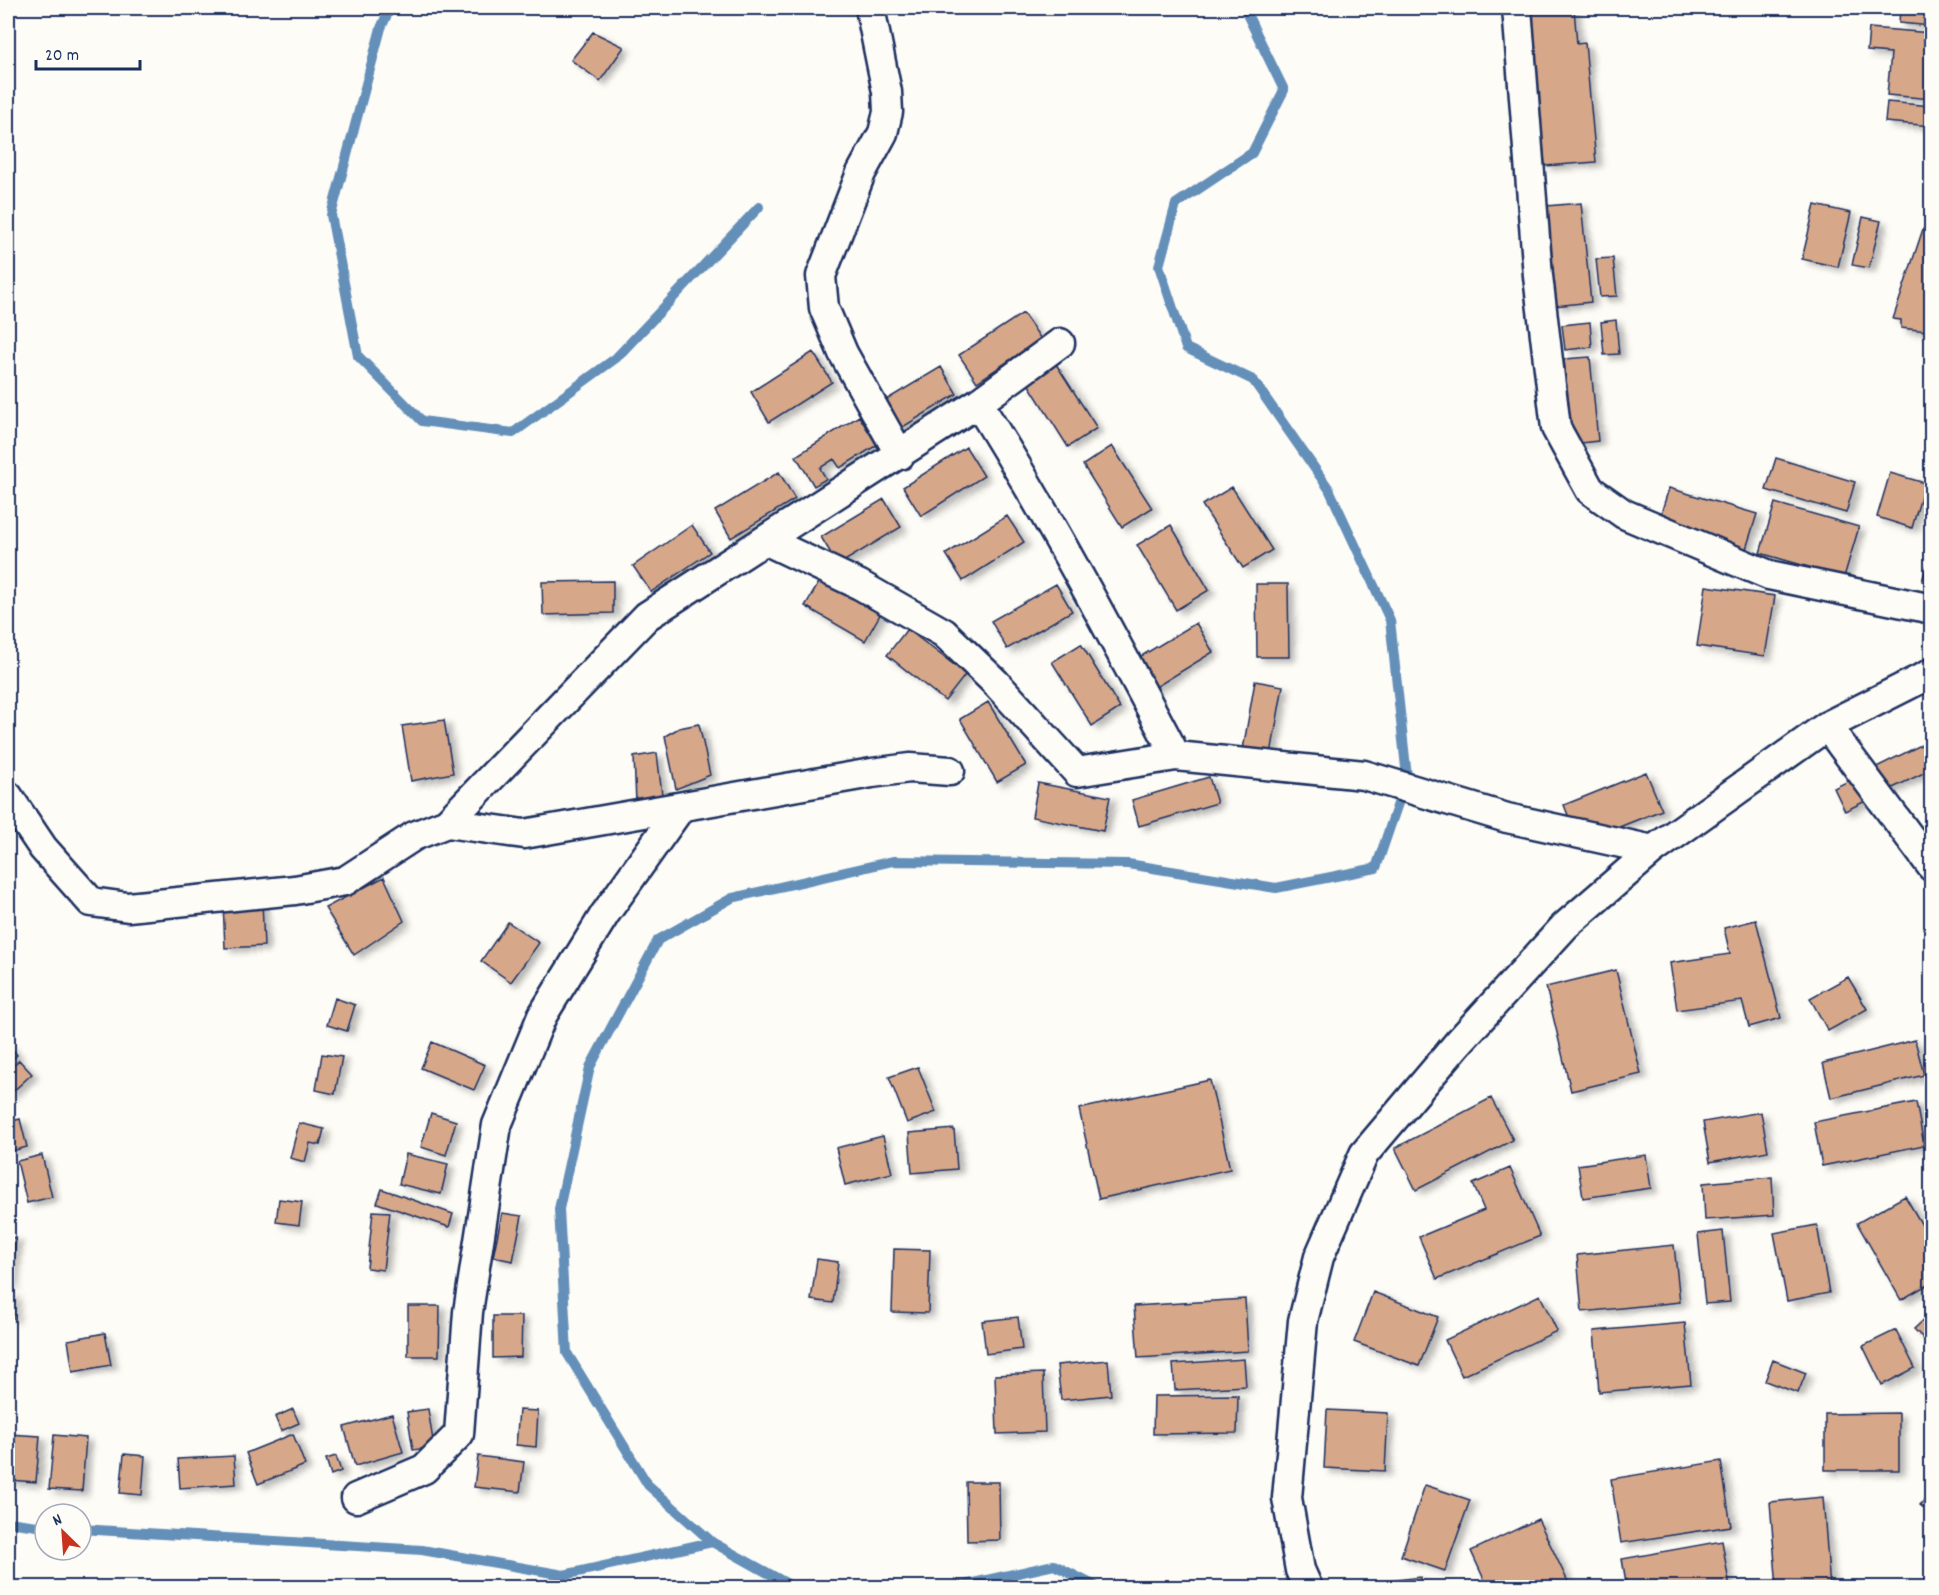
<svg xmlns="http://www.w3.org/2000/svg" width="1939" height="1595" font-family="Dekko,sans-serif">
<defs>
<filter id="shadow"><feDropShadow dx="6" dy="4" stdDeviation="3" flood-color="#0004"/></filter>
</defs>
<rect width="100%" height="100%" fill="#fdfcf7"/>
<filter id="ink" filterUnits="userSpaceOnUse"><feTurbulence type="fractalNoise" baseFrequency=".0167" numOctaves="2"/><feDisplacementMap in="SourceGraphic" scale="12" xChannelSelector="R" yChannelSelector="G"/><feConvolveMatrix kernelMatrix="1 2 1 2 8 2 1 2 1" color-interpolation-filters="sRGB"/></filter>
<g filter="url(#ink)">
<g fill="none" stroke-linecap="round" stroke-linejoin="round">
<path stroke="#648fb9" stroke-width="10" d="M390 8 381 28 331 215 358 356 422 421 513 433 616 358 759 207
M8 1522 45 1527
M81 1529 422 1550 564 1575 712 1542
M795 1588 712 1542 648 1485 567 1353 559 1209 590 1067 658 940 732 898 893 861 1128 864 1276 888 1376 868 1407 777 1390 620 1329 489 1253 380 1186 348 1159 266 1176 204 1252 153 1284 90 1244 8
M951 1588 1054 1565 1099 1588"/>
</g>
<path fill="#d7a78a" stroke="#1b2f5e" stroke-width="1.5" filter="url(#shadow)" d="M1530 8H1574L1577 44 1585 43 1596 162 1545 166Z
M1900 8H1932V26L1899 23Z
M1869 28 1932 33V99L1887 95 1891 53 1867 51Z
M593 32 624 47 600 81 571 60Z
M1887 102 1932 106V126L1885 122Z
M1581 203 1591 302 1555 306 1546 206Z
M1815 205 1851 213 1838 267 1802 259Z
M1863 217 1881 221 1869 268 1852 265Z
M1923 229H1932V319L1927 331 1901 328V320L1893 319Z
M1613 258 1617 296 1600 297 1596 259Z
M1023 313 1041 339 977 382 959 355Z
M1616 320 1619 354 1604 355 1601 322Z
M1590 322 1592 347 1565 350 1562 325Z
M813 352 832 382 769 422 751 392Z
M1590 357 1598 441 1572 444 1564 359Z
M1056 364 1097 428 1068 447 1027 382Z
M941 367 957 394 893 433 876 406Z
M859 416 877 445 840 468 834 459 820 468 826 479 814 486 796 456Z
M1112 446 1152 508 1122 527 1083 465Z
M966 447 984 476 921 516 903 487Z
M1776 458 1855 482 1846 513 1766 490Z
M779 472 795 499 731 538 715 511Z
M1890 473 1925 483 1912 528 1877 517Z
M1232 487 1272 550 1243 568 1202 505Z
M1669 488 1757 514 1746 549 1658 523Z
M884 499 901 527 838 565 821 537Z
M1775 503 1859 527 1844 577 1760 553Z
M1007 516 1024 542 963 581 946 554Z
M692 525 710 552 651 592 633 566Z
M1171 525 1209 590 1176 610 1137 545Z
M1932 549V584L1922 581Z
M823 576 882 611 865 641 805 606Z
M613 581V613L543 615 542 582Z
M1056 584 1072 611 1007 649 991 621Z
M1256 584H1288L1289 657H1257Z
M1706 586 1775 596 1765 656 1697 646Z
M1196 623 1213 652 1151 690 1133 661Z
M907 629 966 674 945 701 887 655Z
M1081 644 1120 708 1092 726 1052 662Z
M1255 681 1283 686 1270 760 1242 755Z
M988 702 1026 765 997 782 960 719Z
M444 720 453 773 411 781 402 726Z
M699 724 710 775 676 789 665 736 679 728Z
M1927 742 1932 752V769L1845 811 1834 788Z
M657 753 662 795 636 802 634 757Z
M1646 772 1662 810 1579 843 1564 805Z
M1209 777 1217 803 1139 826 1132 800Z
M1038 783 1110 797 1103 831 1032 817Z
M384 877 404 921 354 955 325 908Z
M262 901 264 946 225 948 223 903Z
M1756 920 1781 1018 1749 1027 1742 1001 1677 1010 1670 963 1730 954 1724 928Z
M508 922 539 943 511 982 481 961Z
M1616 970 1641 1074 1571 1091 1546 987Z
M1848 977 1867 1009 1828 1031 1810 998Z
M335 998 355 1005 347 1031 327 1025Z
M1915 1040 1924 1075 1831 1098 1823 1063Z
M432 1042 485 1065 474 1090 421 1068Z
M8 1044 17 1055 8 1064Z
M322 1054 342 1057 335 1094 316 1090Z
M19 1060 32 1074 9 1095 8 1071Z
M918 1067 936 1112 907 1123 889 1077Z
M1210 1080 1230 1169 1099 1199 1079 1109Z
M1491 1098 1513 1140 1416 1190 1395 1148Z
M1916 1102 1924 1145 1822 1166 1814 1122Z
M1761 1112 1768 1151 1710 1162 1703 1122Z
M431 1113 456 1121 446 1155 421 1147Z
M20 1119 27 1147 8 1152V1122Z
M299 1123 324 1129 320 1145 310 1143 305 1162 290 1158Z
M954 1129 957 1169 912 1173 909 1133Z
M883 1136 892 1173 845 1185 836 1148Z
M406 1154 448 1164 441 1194 399 1184Z
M42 1155 52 1197 27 1203 17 1161Z
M1646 1155 1651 1188 1583 1198 1578 1165Z
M1510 1168 1540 1236 1437 1279 1419 1237 1484 1210 1473 1184Z
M1772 1177 1774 1215 1705 1220 1703 1183Z
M382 1189 453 1214 449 1227 377 1203Z
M1905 1196 1932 1242V1282L1901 1300 1857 1223Z
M279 1199 302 1202 299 1225 276 1222Z
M373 1211 390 1212 383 1270 367 1268Z
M502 1213 522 1216 513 1261 493 1257Z
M1817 1225 1829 1293 1787 1301 1774 1233Z
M1723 1231 1730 1302 1705 1304 1698 1234Z
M8 1237 16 1238 12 1284H8Z
M1674 1245 1680 1302 1582 1312 1577 1255Z
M894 1249 930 1250 928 1313 892 1312Z
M817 1259 838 1262 833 1303 811 1300Z
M1373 1292 1438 1317 1419 1366 1354 1342Z
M8 1294 14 1295 13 1318 8 1317Z
M1540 1295 1557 1331 1462 1376 1445 1340Z
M1245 1299 1248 1351 1138 1358 1134 1306Z
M408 1306H440L439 1356H408Z
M1932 1312V1347L1914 1329Z
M493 1316H522L521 1357 493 1358Z
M1018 1317 1022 1349 986 1354 982 1321Z
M1685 1323 1691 1384 1599 1392 1594 1331Z
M1896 1330 1915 1368 1882 1385 1863 1346Z
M105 1333 111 1365 73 1372 68 1340Z
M1244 1359 1246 1386 1175 1390 1173 1364Z
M1108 1360 1111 1395 1061 1400 1057 1365Z
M1773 1360 1806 1373 1798 1393 1765 1381Z
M1043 1373 1045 1432 997 1434 995 1375Z
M1238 1395 1237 1433 1153 1434 1154 1396Z
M293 1409 299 1423 281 1431 275 1417Z
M428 1409 434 1447 413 1450 407 1412Z
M519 1410 538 1411 536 1447 516 1445Z
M1327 1410 1388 1413 1385 1471 1324 1468Z
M1899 1413V1470H1825V1414Z
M392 1414 403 1452 355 1466 344 1427Z
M8 1434 40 1436 36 1482 8 1480Z
M293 1434 305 1465 258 1484 246 1453Z
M54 1435 86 1438 82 1491 49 1489Z
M124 1454 145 1456 142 1495 120 1493Z
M234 1456 236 1484 180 1488 178 1459Z
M336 1456 341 1471 331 1475 326 1459Z
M478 1456 524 1462 520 1492 474 1487Z
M1721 1461 1731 1526 1621 1543 1611 1479Z
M966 1482H999L1000 1540 967 1541Z
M1425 1485 1470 1500 1445 1571 1401 1556Z
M1932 1492V1515L1920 1505Z
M1823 1497 1830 1588H1777L1770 1502Z
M1538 1519 1571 1588H1488L1471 1551Z
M1722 1541 1730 1588H1627L1622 1559Z
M1420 1577 1421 1588H1349V1586Z"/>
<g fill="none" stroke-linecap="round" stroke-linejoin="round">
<defs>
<path id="street" d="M870 8 887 92 888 112 883 133 861 173 821 276 824 308 843 353 900 455
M1517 8 1538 276 1556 428 1590 490 1624 514 1769 575 1932 609
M978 403C1050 518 1113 637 1176 756
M765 540 860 585 944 633 996 683 1077 772 1176 756 1364 775 1507 818 1653 850
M1827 726 1932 867
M8 796 43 848 91 902 128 907 295 890 345 881 414 836 447 823 524 834 872 773 910 768 950 771
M447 823 647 616 978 403 1060 343
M356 1498 424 1469 459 1434 468 1312 497 1125 542 1016 605 914 681 807
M1308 1588 1300 1570 1287 1498 1303 1321 1319 1257 1364 1154 1458 1043 1565 926 1653 850 1827 726 1932 673"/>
</defs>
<use href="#street" stroke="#1b2f5e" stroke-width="33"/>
<use href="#street" stroke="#fdfcf7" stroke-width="28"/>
</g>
</g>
<rect width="1939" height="1595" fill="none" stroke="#fdfcf7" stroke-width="30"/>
<rect x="15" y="15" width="1909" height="1565" fill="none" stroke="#1b2f5e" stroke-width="2" filter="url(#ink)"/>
<g transform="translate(63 1532) rotate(335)"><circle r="28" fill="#fdfcf7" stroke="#a3aaba" stroke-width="1.5"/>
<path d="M0-4.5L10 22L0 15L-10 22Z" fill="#c8321e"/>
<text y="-9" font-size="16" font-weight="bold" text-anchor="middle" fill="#1b2f5e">N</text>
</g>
<path d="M36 60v9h104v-9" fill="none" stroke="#1b2f5e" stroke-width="3"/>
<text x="45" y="60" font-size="18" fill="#1b2f5e" stroke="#fdfcf7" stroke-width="4.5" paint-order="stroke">20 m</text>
</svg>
